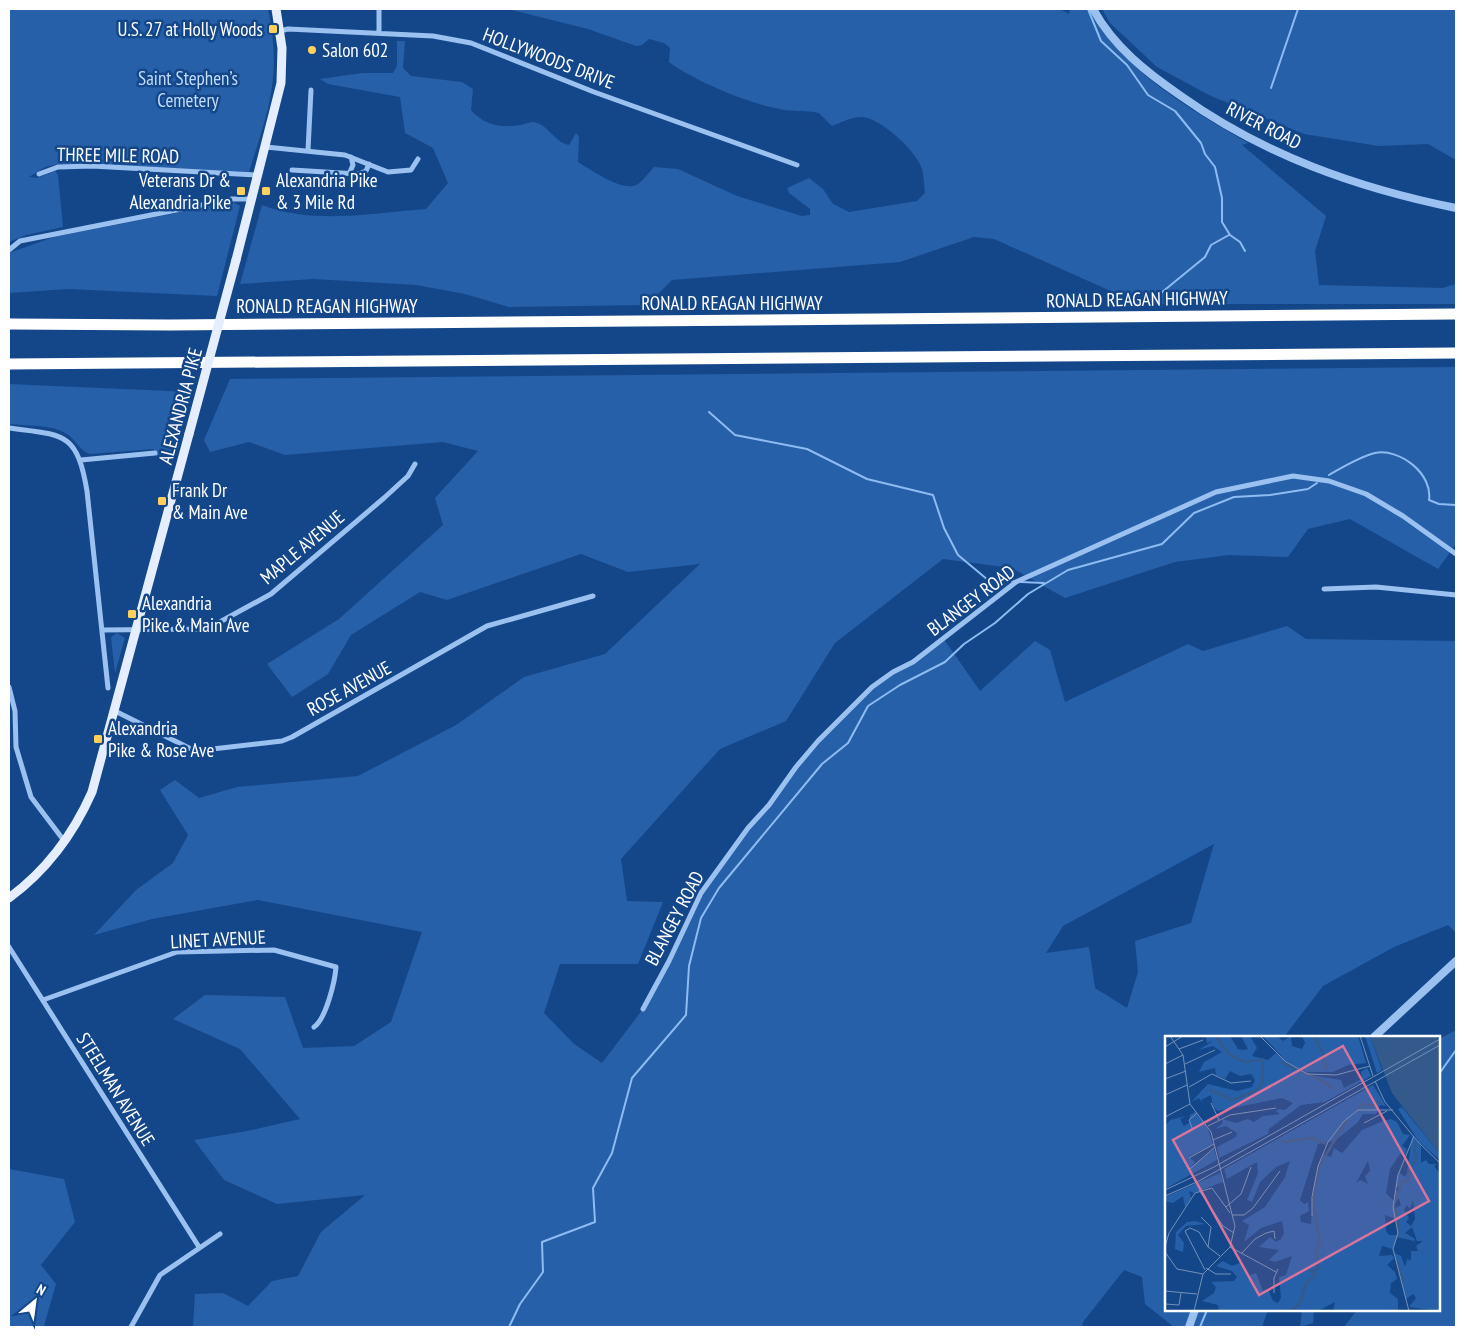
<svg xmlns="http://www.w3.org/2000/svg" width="1465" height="1336" font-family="'PT Sans Narrow',sans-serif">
<rect width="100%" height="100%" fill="#14478a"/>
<path fill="#2660a9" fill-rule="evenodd" d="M9 9H268C282 76 269 108 249 172L59 164 45 167 29 177 37 178 55 171 58 175 63 227 26 235 9 242Z
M508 9H1060L1069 14 1070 9H1089C1126 73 1185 106 1248 143L1242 145 1326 216 1315 251 1319 285 1443 288 1456 284V304H1140L994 239 974 237 900 262 672 280 647 305 509 307 465 294 416 285 313 279 240 284 262 205C314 225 372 213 426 209L448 183 433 148 405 133 400 97 328 84 320 79 362 73H393L397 66V41H405L403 68 411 76 462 82 473 89 471 110C485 126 501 128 521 125 525 124 530 122 533 122 548 124 554 142 569 145L576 133 579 137 578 162C590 169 624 194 638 184 644 180 649 172 654 167L678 169 737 196 802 216 810 215V209L789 193 787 188 809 178 823 189 833 204 849 212 917 201 925 193C924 185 924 177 922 169 917 152 881 118 862 117 851 117 842 122 832 126L819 113C807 110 796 112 784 110 752 105 694 81 669 62L670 48 664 43 649 39 642 45 636 46 588 29Z
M1102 9H1456V160L1428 144 1379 146 1304 134 1211 96 1157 67 1110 23Z
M233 202 240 206 217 296 68 289 9 293V253L54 237Z
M1456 367V544L1438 569 1350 519 1308 529 1288 557 1229 555 1175 562 1065 598 1012 568 943 559 835 643 786 721 720 749 621 859 627 901 663 902 638 964H560L544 1013 574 1044 602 1063 643 1009 701 893 796 767 872 687 913 662 943 638 980 691 1035 641 1050 650 1065 702 1188 644 1203 651 1287 626 1306 639 1456 641V933L1448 925 1394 947 1323 986 1284 1037H1166V1310H1268L1262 1327H1174L1145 1304 1142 1277 1124 1270 1083 1322 1082 1327H193L195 1294 223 1293 248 1306 272 1281 298 1276 321 1232 365 1195 277 1204 224 1180 194 1140 247 1131 300 1119 240 1049 173 1019 205 995 285 997 303 1048 354 1046 391 1022 422 932 258 900 152 919 94 935 136 890 173 863 188 835 160 790 175 780 199 798 237 787 358 776 456 725 524 677 605 654 700 564 628 572 581 554 447 600 420 592 351 635 328 674 292 697 267 664 339 619 443 525 435 498 478 451 443 442 285 455 249 442 210 452 204 440 230 379ZM1214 844 1191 923 1135 941 1138 972 1127 1008 1095 988 1089 947 1046 953 1063 926Z
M9 384 191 392 172 460 156 456 154 449 90 454C80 451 76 440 67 434 52 424 26 426 9 424Z
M117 633 125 638 115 673 111 637Z
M1456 1030V1327H1344L1357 1310H1439V1039Z
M9 1169 64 1179 75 1222 41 1265 56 1284 44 1326 82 1327H9Z
M1302 1310H1314L1313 1323 1300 1327Z"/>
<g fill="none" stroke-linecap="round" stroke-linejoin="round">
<path stroke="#8dbcf3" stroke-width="2" d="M1088 9 1101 41 1127 65 1148 95 1175 111 1201 143 1205 154 1215 167 1222 198V222L1230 235 1240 242 1245 251
M1271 88 1298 9
M1161 293 1205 257 1211 245 1229 235
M709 412 735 435 807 449 867 479 933 495 944 528 958 555 988 580 1014 581
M1329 475C1343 467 1359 457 1375 453 1400 448 1433 474 1429 500L1439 504 1456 505
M1021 582 1044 583
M1439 1074 1456 1050
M509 1327 520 1304 543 1272 542 1242 595 1222 593 1188 612 1153 632 1078 686 1015 689 966 701 918 719 888 822 764 848 743 868 706 900 685 945 662 964 644 995 623 1028 594 1068 570 1162 544 1194 513 1234 497 1270 495 1308 489 1317 483
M1200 1327 1207 1310"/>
<path stroke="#9bc1f0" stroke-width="5" d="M280 31 288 29 433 36 471 43 594 92 797 165
M379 33V9
M266 147 345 155 388 172 411 170 418 159
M308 150 311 90
M292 170 358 174 366 171 369 164
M350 172 353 165 351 157
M39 174 58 167 92 166 258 175
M9 250 20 241 232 199H252
M9 428C63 435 77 431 87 491L108 688
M81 460 155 453
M1324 589 1376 587 1456 595
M102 630 207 629 271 594 384 498 408 476 415 464
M9 687 15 711 16 747 31 797 65 842
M115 711 195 751 282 741 292 737 487 626 593 596
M9 947 199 1247
M43 1000 177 952 274 950 336 967C335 981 326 1019 314 1027
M643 1009 669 961 701 893 748 828 769 805 796 767 818 741 872 687 893 672 913 662 1016 582 1216 492 1293 476 1329 481 1366 494 1403 516 1456 554
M131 1327 160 1275 220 1234"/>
<path stroke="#9bc1f0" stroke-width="8" d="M1093 9C1114 47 1146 72 1181 96 1264 155 1357 188 1456 208
M1374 1037 1456 961
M1189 1327 1195 1310"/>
<path stroke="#e4eeff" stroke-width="9" d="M236 260 281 83 282 48 276 9
M9 898C47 870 73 835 92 792L189 434"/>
<path stroke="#fff" stroke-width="11" d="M9 324 170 325 1456 314
M9 364 1456 353"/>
<path stroke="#e4eeff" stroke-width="9" d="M189 434 236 260"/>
</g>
<g fill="#ffd05a" stroke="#14478a" stroke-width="2">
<rect x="268" y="24" width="10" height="10" rx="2.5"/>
<circle cx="312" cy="50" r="5"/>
<rect x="236" y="186" width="10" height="10" rx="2.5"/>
<rect x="261" y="186" width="10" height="10" rx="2.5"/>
<rect x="157" y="496" width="10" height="10" rx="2.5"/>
<rect x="127" y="609" width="10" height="10" rx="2.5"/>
<rect x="93" y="734" width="10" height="10" rx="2.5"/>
</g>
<g text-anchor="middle" stroke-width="5" stroke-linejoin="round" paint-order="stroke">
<g font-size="19" fill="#fff" stroke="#14478a" text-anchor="start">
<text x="263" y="36" text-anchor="end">U.S. 27 at Holly Woods</text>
<text x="322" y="57">Salon 602</text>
<text x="231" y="187" text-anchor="end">Veterans Dr &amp;<tspan x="231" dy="22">Alexandria Pike</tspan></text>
<text x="276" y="187">Alexandria Pike<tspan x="276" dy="22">&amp; 3 Mile Rd</tspan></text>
<text x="172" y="497">Frank Dr<tspan x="172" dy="22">&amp; Main Ave</tspan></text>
<text x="142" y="610">Alexandria<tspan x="142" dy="22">Pike &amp; Main Ave</tspan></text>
<text x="108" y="735">Alexandria<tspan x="108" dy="22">Pike &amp; Rose Ave</tspan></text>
</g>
<g font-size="19" fill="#fff" stroke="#14478a">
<text transform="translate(549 58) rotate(21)" y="7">HOLLYWOODS DRIVE</text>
<text transform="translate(1264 125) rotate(27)" y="7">RIVER ROAD</text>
<text transform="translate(118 155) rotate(1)" y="7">THREE MILE ROAD</text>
<text transform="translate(1137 299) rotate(-1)" y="7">RONALD REAGAN HIGHWAY</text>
<text x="732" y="310">RONALD REAGAN HIGHWAY</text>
<text x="327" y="313">RONALD REAGAN HIGHWAY</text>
<text transform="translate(180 406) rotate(-75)" y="7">ALEXANDRIA PIKE</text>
<text transform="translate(302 547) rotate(-40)" y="7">MAPLE AVENUE</text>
<text transform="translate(971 600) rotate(-37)" y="7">BLANGEY ROAD</text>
<text transform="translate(349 688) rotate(-29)" y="7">ROSE AVENUE</text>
<text transform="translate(674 918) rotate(-62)" y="7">BLANGEY ROAD</text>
<text transform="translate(218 939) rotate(-3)" y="7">LINET AVENUE</text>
<text transform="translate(116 1089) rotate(58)" y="7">STEELMAN AVENUE</text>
</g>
<g font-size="19" fill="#c1dbfb" stroke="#14478a">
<text x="188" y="85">Saint Stephen’s<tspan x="188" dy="22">Cemetery</tspan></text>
</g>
</g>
<g transform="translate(1165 1036)">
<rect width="275" height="275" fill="#14478a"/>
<path d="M35 0H65L73 13 79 14 83 13 76 0H85L92 12 87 20 103 24 111 17 140 38 176 44 179 52 197 43 196 36 202 32 206 40 160 66 136 69 104 93 103 98 54 122 52 111 71 101 72 97 61 90 50 93 58 87 57 83 71 87 83 83 89 86 98 80 115 78 111 75 113 73 120 74 128 67 117 62 53 75 48 71 46 59 36 64 39 70 34 62 26 66 43 48 72 55 87 51 90 44 86 38 75 40 65 35 60 43 51 39 50 32 34 36 39 26 57 16 48 10 33 14 48 5 42 7 41 1ZM98 0H112L118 5 126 0 127 10 137 13 140 7 137 0H193L201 27 183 29 168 36H138L121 25ZM200 0H205L217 34 212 37ZM208 49 221 70 215 69 211 78H198L193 86 170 105 153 108 135 164 139 168 143 166 144 175 135 180 136 186 146 188 150 142 158 118 166 121 169 112 177 117 197 94 218 85 226 83 232 86 238 98 245 99 237 110 242 113 240 119 235 118 225 133 221 157 229 165V173L236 169 234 163 229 164 230 156 236 152 230 151 234 136 240 141 242 137 247 100 256 110V127L261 124 264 128H272L269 130 275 138V275L244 271 251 262 248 258 241 263 229 217 236 220 240 231 242 224 239 223 246 224V215H253L251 210 258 205H252L247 191 240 197 250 203 249 205 232 201 228 213 217 210 214 220 227 219 229 222 222 229 230 236 232 243 226 247 225 257 233 263V275H168L170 266 153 275H54L53 269 37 265 49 257 51 251 46 246 69 245 72 241 67 235 51 230 58 225 67 230 75 227 82 240 91 237 98 255 103 253 108 265 113 267 116 262 114 241 121 239 127 220 110 226 104 224 114 214 94 211 105 201 111 206 116 203 119 197 117 185 96 192 79 206 84 189 77 185 100 171 120 141 125 125 111 131 95 146 87 166 82 164 93 137 92 126 62 143 59 133ZM203 125 205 135 200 140 203 148 195 144 191 147ZM248 164 250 183 246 190 241 186 244 182 239 174 242 169 245 173ZM220 179 231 183 233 199H224L221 195ZM237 71 275 118V124L254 106 233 73ZM30 76 42 91 48 108 24 121 30 126 25 132 49 113 52 124 0 153V90L5 84 21 80 15 83 19 90 24 87 25 79ZM55 137 58 146 29 157 24 155 26 162 20 171 18 160 8 167 0 165V161ZM30 185 40 188 21 190 13 199 19 207 18 216 10 213 11 196 22 186Z" fill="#2660a9" fill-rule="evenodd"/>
<path d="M205 0H271L275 6V118L227 57Z" fill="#345a8c"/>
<path fill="none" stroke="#345a8c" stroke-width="2.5" d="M50 0 65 19 80 26 95 24M149 0 157 15 161 33M116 26 156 44 168 53M45 54 67 64 91 55 97 47 98 22M193 73 198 68 207 70 215 66M117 106 148 102 161 108M232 202 234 193 229 169 237 146 243 144 245 131 252 123 249 113 252 106M232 225 238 246M124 275 134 269 142 246 151 239 146 235 153 233 151 213 155 207 148 165 154 130 182 84"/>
<path fill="none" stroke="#7291b9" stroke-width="1" d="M5 0 18 19 25 68 46 96 70 190 65 211 38 238 29 275M95 0 120 25 142 38 171 39 205 30M195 0 208 40M0 11 18 0M14 13 38 4M0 28 18 19M20 28 50 14M0 43 21 35M210 45 220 66 254 107 275 127M24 51 47 38 66 47 86 45M0 59 22 49M46 67 54 84M0 81 25 68M199 87 222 75M43 90 65 79 111 72M28 94 24 84 32 77M48 104 67 96M24 122 49 108M25 133 50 111M47 152 65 177M0 154 49 131 275 3M34 154 58 190 69 197M0 160 34 145 275 9M61 171 76 158 86 131M67 179H79L88 172 115 135M147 180V161L153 130 163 106 179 85 193 74H228M36 181 46 191 43 211 55 220M0 211 4 197 30 157 47 152M65 211 111 236M0 216 12 233 38 238M77 217 90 203 101 197 109 195 110 203M41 232 51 238H66M40 234 20 195 25 192 34 196 43 211M0 255 32 258M109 257V242L113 233M0 268 14 269 16 257M244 275 228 213 233 197 228 171 233 139 249 100"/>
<path fill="#da749d" fill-opacity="0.15" stroke="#da749d" stroke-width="2.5" d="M178 10 264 165 94 259 8 104Z"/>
<rect width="275" height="275" fill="none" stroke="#fff" stroke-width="2.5"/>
</g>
<rect width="1465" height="1336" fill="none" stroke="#ffffff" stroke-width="20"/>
<g transform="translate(35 1301) rotate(29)" stroke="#14478a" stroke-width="4" paint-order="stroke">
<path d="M0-4L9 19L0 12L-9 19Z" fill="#ffffff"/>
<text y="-8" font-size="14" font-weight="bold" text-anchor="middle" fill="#ffffff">N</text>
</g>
</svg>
